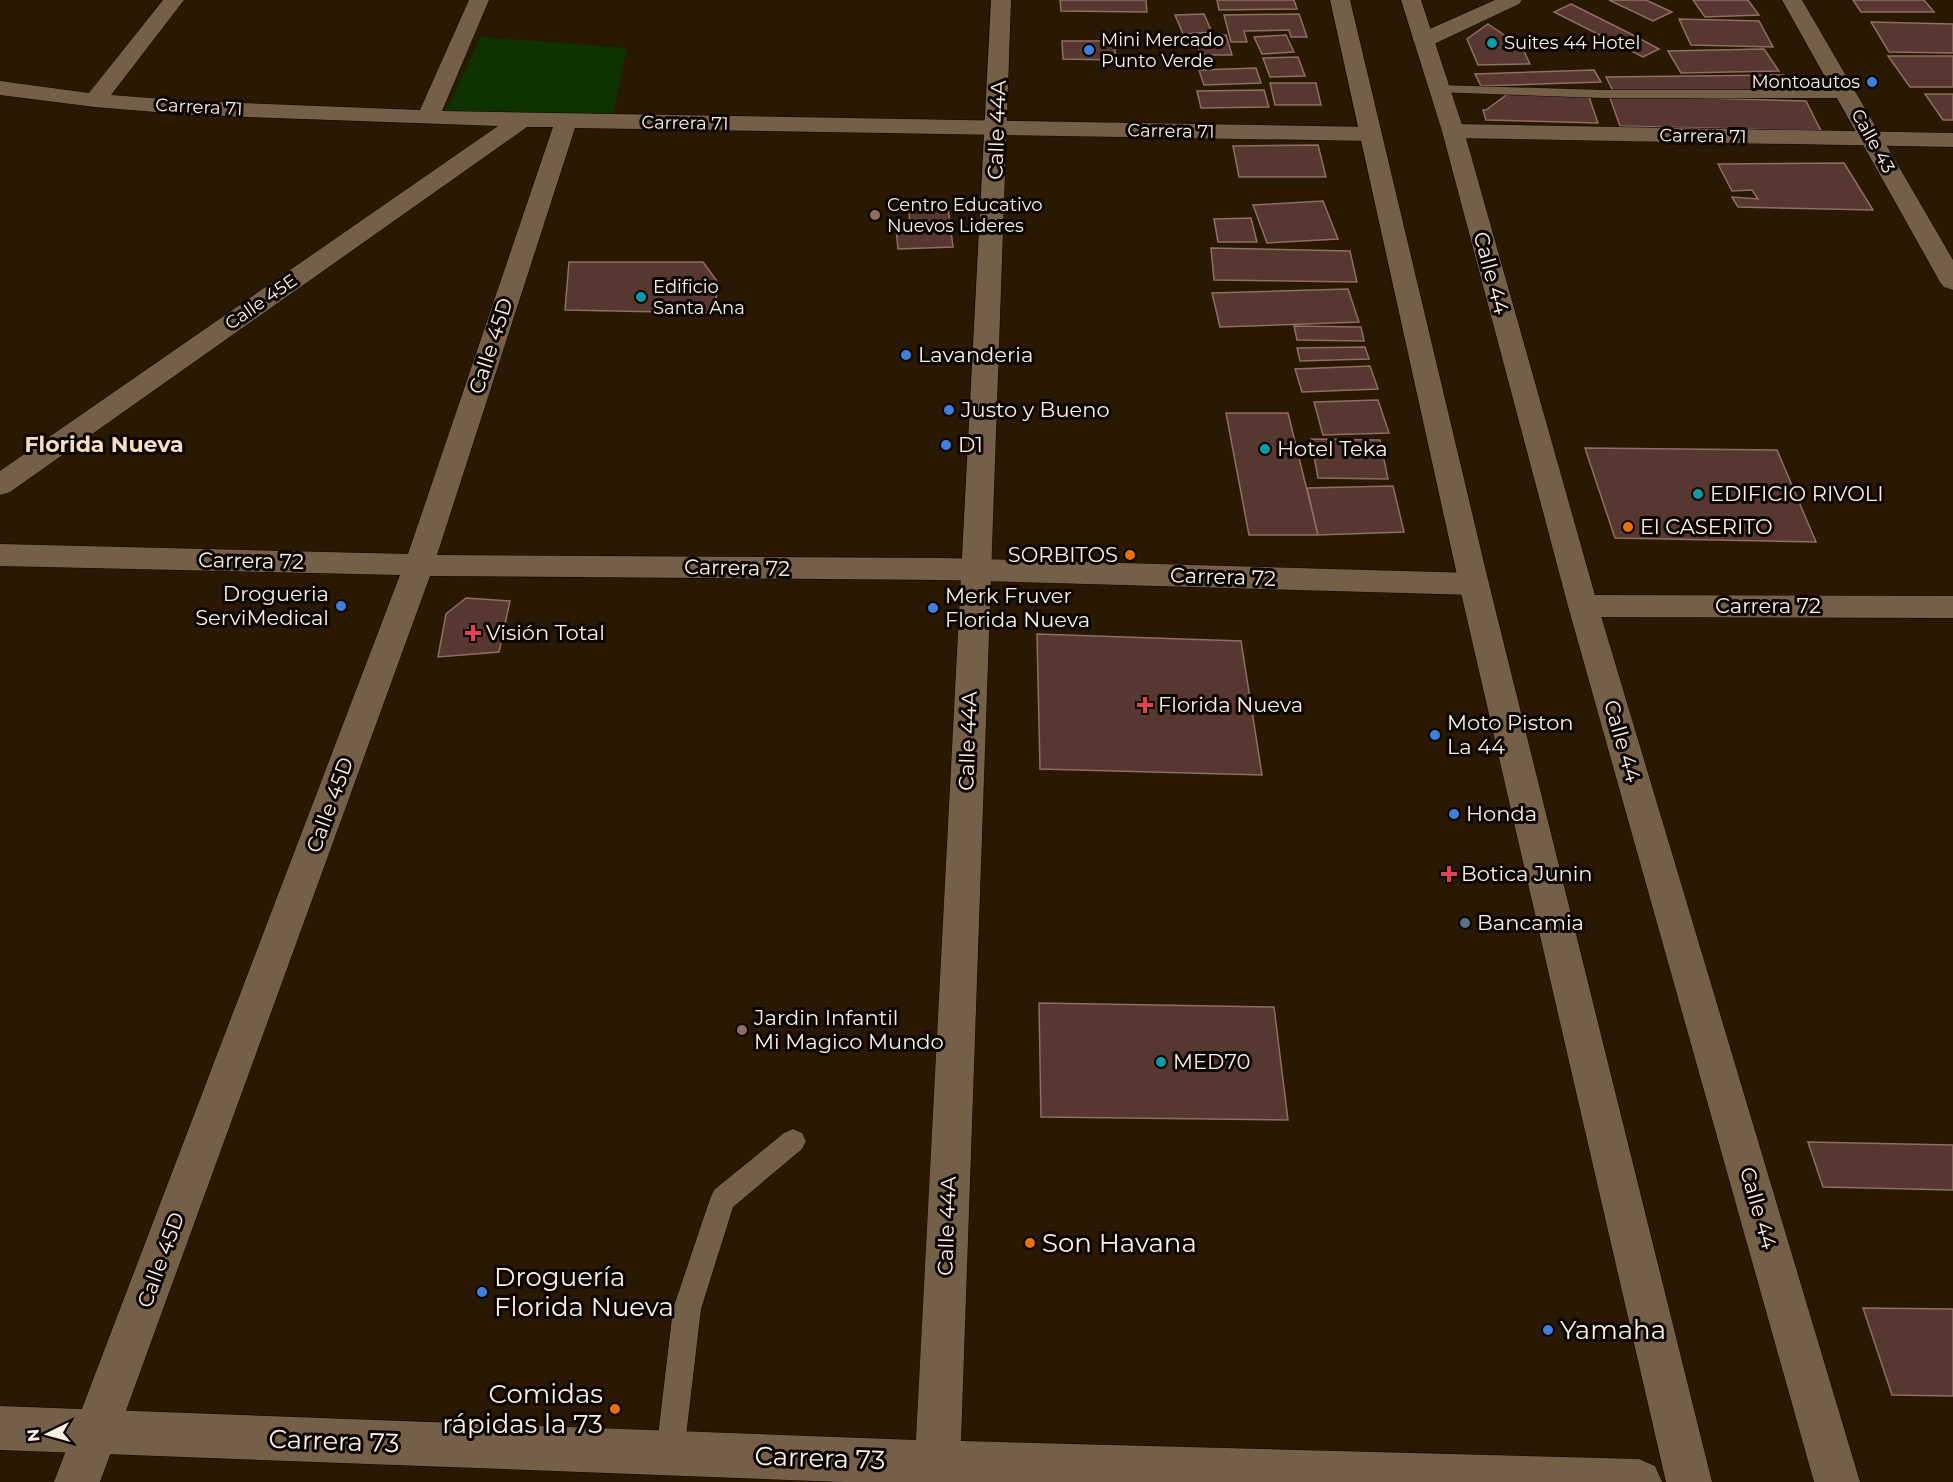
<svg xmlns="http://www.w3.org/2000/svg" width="1953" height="1482" font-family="Montserrat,sans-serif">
<rect width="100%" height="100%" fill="#291802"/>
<path fill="#0e3200" d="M481 37 627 48 613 116 445 112Z"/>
<path fill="#563830" stroke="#8f6e64" stroke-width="1.5" d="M1060 0H1146L1147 12 1061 11Z
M1217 0H1294L1297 9 1219 10Z
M1609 0H1646L1672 12 1653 21Z
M1693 0H1748L1759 15 1705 17Z
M1853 0H1924L1934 12H1861Z
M1571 4 1633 35 1659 49 1643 57 1554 12Z
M1204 14 1212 32 1183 34 1175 15Z
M1299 14 1307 37H1291L1289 30 1244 31 1247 42H1231L1224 15Z
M1679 19 1759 21 1773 47 1691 45Z
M1871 22 1953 24V53L1889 52Z
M1488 24 1522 47 1530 64 1478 65 1467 39Z
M1226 35 1232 55H1200L1195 36Z
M1286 35 1294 52 1262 54 1254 37Z
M1062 41H1114L1116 60 1063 59Z
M1764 49 1779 71 1681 73 1668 51Z
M1888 56H1953V87H1910Z
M1298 57 1305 76 1270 77 1263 58Z
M1256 68 1261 83 1204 85 1199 70Z
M1594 70 1601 82 1481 86 1475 74Z
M1784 75 1795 91 1614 93 1606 77Z
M1270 83H1316L1321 105H1275Z
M1264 90 1269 107 1201 108 1197 91Z
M1509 93 1588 94 1598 123 1486 120 1483 110H1486Z
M1925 94H1953V120H1943Z
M1609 95 1806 101 1821 131 1620 126Z
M1318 145 1326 177H1239L1233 146Z
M1844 163 1873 210 1738 207 1732 197 1758 199 1752 190 1732 191 1718 164Z
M1323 201 1338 239 1267 243 1253 205Z
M948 207 953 247 898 249 896 228 910 227 909 209Z
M1251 218 1257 242H1218L1214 219Z
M1211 248 1350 251 1357 282 1214 280Z
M569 262H703L719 284 713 313 565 310Z
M1348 289 1359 322 1220 327 1212 293Z
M1294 326 1361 327 1364 341 1297 340Z
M1365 347 1369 359 1300 361 1297 348Z
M1370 366 1378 389 1302 392 1295 369Z
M1378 400 1389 433 1323 435 1314 402Z
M1226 413H1288L1318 535H1249Z
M1311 439 1380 440 1388 479 1318 478Z
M1585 448 1777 450 1816 542 1615 538Z
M1393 486 1404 532 1318 535 1307 488Z
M466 598 510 601 499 652 438 657 446 614Z
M1037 634 1241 641 1262 775 1040 769Z
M1039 1003 1274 1007 1288 1120 1041 1117Z
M1808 1142 1953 1145V1190L1823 1187Z
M1863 1308 1953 1309V1396L1892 1395Z"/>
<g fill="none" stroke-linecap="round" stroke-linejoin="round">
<defs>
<path id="service" d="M1439 85 1603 90H1847L1854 94 1847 98H1603L1434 92 1432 89 1434 86Z
M793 1129 802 1133 806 1141 802 1149 733 1207 701 1309 684 1453 680 1463 670 1467 660 1463 656 1453 673 1309 710 1199 714 1190 784 1133Z"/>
<path id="minor" d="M163 0H184L111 95 190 101 420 110 469 0H489L442 111 1371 127 1379 129 1382 134 1379 139 1371 141 575 128 437 555 944 558 1474 573 1485 576 1489 584 1485 592 1474 595 944 580 430 576 100 1482H54L400 575 0 566V544L408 554 553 127H527L10 492 0 495V471L498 126 190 115 95 107 0 95V81L89 93Z
M1495 0H1522L1519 4 1432 45 1424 46 1416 45 1413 40 1416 35Z
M1453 124 1953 133V147L1453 138 1445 136 1442 131 1445 126Z
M1583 595 1953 596V618L1583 617 1572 614 1568 606 1572 598Z"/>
<path id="tertiary" d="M991 0H1011L961 1441 1639 1459 1655 1466 1662 1482H843L0 1450V1406L916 1440Z
M1782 0H1802L1953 260V290L1944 287 1940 282Z"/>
<path id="secondary" d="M1330 0H1350L1489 584 1712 1482H1666L1459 584Z
M1401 0H1421L1464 131 1598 606 1860 1482H1814L1568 606 1442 131Z"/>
</defs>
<use href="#service" stroke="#110300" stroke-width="1"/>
<use href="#minor" stroke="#110300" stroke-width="1"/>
<use href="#tertiary" stroke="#110300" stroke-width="1"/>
<use href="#secondary" stroke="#110300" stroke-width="1"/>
<use href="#service" fill="#746048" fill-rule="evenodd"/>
<use href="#minor" fill="#746048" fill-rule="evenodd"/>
<use href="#tertiary" fill="#746048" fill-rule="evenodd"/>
<use href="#secondary" fill="#746048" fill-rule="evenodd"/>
</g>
<g fill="#0f9aa8" stroke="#0c0501" stroke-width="2">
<circle cx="1492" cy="43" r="6"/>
<circle cx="641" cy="297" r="6"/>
<circle cx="1265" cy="449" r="6"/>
<circle cx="1698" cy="494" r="6"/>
<circle cx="1161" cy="1062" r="6"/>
</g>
<g fill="#3f7fe0" stroke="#0c0501" stroke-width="2">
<circle cx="1089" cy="50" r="6"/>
<circle cx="1872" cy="82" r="6"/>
<circle cx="906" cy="355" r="6"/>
<circle cx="949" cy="410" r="6"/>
<circle cx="946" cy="445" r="6"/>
<circle cx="341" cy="606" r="6"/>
<circle cx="933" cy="608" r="6"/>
<circle cx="1435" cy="735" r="6"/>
<circle cx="1454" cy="814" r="6"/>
<circle cx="482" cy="1292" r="6"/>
<circle cx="1548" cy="1330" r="6"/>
</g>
<g fill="#8d6e63" stroke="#0c0501" stroke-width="2">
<circle cx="875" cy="215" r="6"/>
<circle cx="742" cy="1030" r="6"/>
</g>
<g fill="#e8710a" stroke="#0c0501" stroke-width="2">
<circle cx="1628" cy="527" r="6"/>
<circle cx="1130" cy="555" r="6"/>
<circle cx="1030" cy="1243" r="6"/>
<circle cx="615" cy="1409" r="6"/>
</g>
<g fill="#e0444e" stroke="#0c0501" stroke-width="2">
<path d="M470 624h6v6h6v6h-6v6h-6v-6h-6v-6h6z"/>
<path d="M1142 696h6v6h6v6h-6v6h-6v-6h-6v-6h6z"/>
<path d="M1446 865h6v6h6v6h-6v6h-6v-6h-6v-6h6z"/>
</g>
<circle fill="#5c6f8a" stroke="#0c0501" stroke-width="2" cx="1465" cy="923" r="6"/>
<g text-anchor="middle" stroke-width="6" stroke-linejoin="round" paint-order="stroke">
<g font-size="18" fill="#fcf0e3" stroke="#0c0501" text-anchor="start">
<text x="1101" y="46">Mini Mercado<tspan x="1101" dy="21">Punto Verde</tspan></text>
<text x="1504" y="49">Suites 44 Hotel</text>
<text x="1860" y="88" text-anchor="end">Montoautos</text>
<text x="887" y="211">Centro Educativo<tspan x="887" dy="21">Nuevos Lideres</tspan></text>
<text x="653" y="293">Edificio<tspan x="653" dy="21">Santa Ana</tspan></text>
</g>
<g font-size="18" fill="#fcf0e3" stroke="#0c0501">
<text transform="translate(199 107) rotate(3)" y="6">Carrera 71</text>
<text transform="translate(685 123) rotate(1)" y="6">Carrera 71</text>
<text transform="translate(1171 131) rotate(1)" y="6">Carrera 71</text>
<text transform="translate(1703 136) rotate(1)" y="6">Carrera 71</text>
<text transform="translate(1873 141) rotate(61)" y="6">Calle 43</text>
<text transform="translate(261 302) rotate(-35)" y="6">Calle 45E</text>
</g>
<g font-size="21" fill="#fcf0e3" stroke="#0c0501">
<text transform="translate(997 130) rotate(-88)" y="7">Calle 44A</text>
<text transform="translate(1491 273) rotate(75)" y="7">Calle 44</text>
<text transform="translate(491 346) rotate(-72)" y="7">Calle 45D</text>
<text transform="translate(251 561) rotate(1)" y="7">Carrera 72</text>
<text transform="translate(737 568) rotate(1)" y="7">Carrera 72</text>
<text transform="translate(1223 577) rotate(2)" y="7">Carrera 72</text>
<text x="1768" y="613">Carrera 72</text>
<text transform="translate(968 741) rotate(-88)" y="7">Calle 44A</text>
<text transform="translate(1622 741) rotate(74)" y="7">Calle 44</text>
<text transform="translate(330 805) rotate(-70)" y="7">Calle 45D</text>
<text transform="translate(1758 1208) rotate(74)" y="7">Calle 44</text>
<text transform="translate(947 1226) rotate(-88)" y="7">Calle 44A</text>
<text transform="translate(161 1260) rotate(-70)" y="7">Calle 45D</text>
</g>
<g font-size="21" fill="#fcf0e3" stroke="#0c0501" text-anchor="start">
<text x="918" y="362">Lavanderia</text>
<text x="961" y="417">Justo y Bueno</text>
<text x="958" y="452">D1</text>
<text x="1277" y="456">Hotel Teka</text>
<text x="1710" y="501">EDIFICIO RIVOLI</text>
<text x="1640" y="534">El CASERITO</text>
<text x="1118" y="562" text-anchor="end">SORBITOS</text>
<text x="329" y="601" text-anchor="end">Drogueria<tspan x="329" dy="24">ServiMedical</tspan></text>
<text x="945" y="603">Merk Fruver<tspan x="945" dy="24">Florida Nueva</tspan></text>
<text x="486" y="640">Visión Total</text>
<text x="1158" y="712">Florida Nueva</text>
<text x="1447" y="730">Moto Piston<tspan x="1447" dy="24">La 44</tspan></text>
<text x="1466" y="821">Honda</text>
<text x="1461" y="881">Botica Junin</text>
<text x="1477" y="930">Bancamia</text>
<text x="754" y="1025">Jardin Infantil<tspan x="754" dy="24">Mi Magico Mundo</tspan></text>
<text x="1173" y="1069">MED70</text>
</g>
<g font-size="22" font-weight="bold" fill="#f4ddc1" stroke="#0c0501">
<text x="104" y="452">Florida Nueva</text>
</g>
<g font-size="26" fill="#fcf0e3" stroke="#0c0501" text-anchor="start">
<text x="1042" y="1252">Son Havana</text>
<text x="494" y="1286">Droguería<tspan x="494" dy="30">Florida Nueva</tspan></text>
<text x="1560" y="1339">Yamaha</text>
<text x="603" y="1403" text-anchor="end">Comidas<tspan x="603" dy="30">rápidas la 73</tspan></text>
</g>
<g font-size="26" fill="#fcf0e3" stroke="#0c0501">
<text transform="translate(334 1441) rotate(2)" y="9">Carrera 73</text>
<text transform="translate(820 1458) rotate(2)" y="9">Carrera 73</text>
</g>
</g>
<g transform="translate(48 1434) rotate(265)" stroke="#0c0501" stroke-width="4.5" paint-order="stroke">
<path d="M0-4.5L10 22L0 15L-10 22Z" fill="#fcf0e3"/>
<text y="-9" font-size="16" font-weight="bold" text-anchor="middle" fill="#fcf0e3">N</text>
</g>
</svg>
